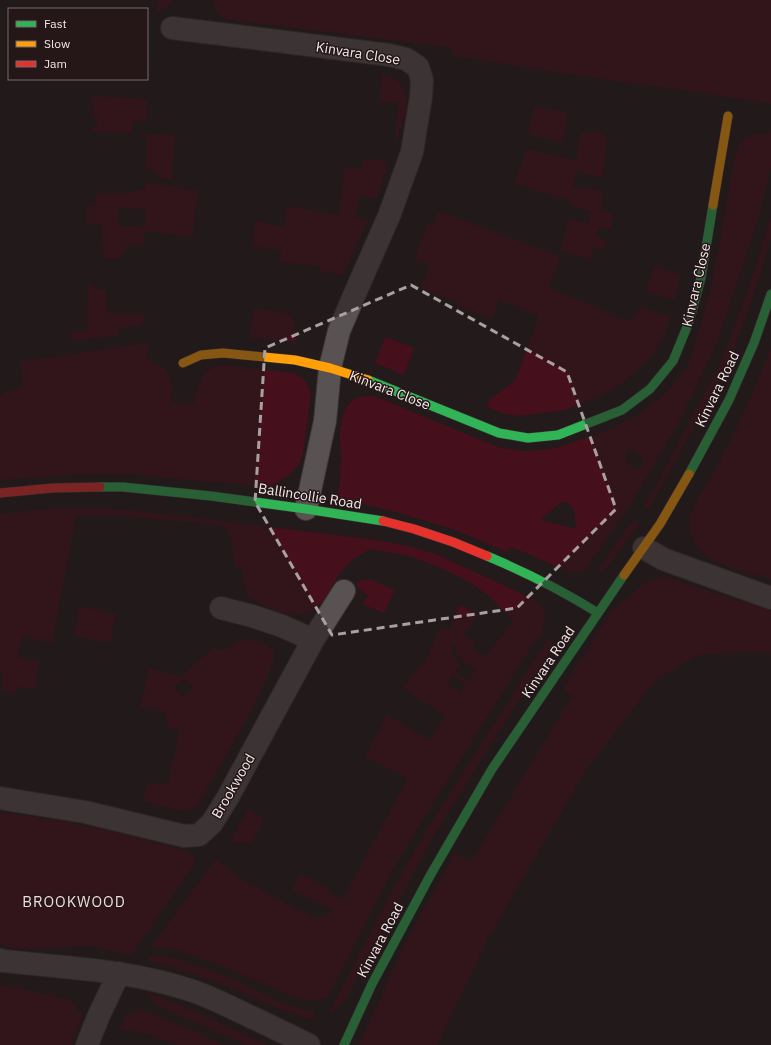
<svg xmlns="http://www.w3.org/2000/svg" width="771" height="1045" font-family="'IBM Plex Sans',sans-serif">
<rect width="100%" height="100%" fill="#221a1b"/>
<path fill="#45101b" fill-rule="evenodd" d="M157 0H172L169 5 157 13Z
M213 0H771V104L680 89 635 84 452 56V48L447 47 225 19 217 13Z
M382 74C389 76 397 79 401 85 414 99 401 127 395 143V139L398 103 379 101Z
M91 96 147 99V120L133 122 132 133 91 132V127H97V118H93V101Z
M534 107 567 112 563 143 528 134Z
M771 130V167L758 219 716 345 677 425 632 502 584 571 577 573H569L529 554 510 547 507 552 455 530 396 512 338 498C339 485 341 473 341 460 340 438 335 394 370 396 374 396 378 398 382 399L498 447 523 451 552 449 598 434 635 417 666 393 688 366 697 338 712 284 729 192 733 162 739 144 747 137 756 133 770 134ZM627 450 637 452 643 461 640 469 633 468 626 461ZM568 502 574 510 576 529 540 520 560 503Z
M581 131 592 133V131L601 132 607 140 602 177 575 172 573 187 604 191 601 210 613 213 611 230 599 227 595 236 606 240 603 250 594 247 590 260 561 251 568 219 588 224 591 211 571 206V201L514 184 517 178 526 149 576 160Z
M147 134 175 135 171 180 159 178 155 170 146 169Z
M362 159 378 160 388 163 376 199 360 196 355 217 368 220 343 275 320 271V266L280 262 281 250 252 246 256 221 284 227 287 206 339 215 345 167 362 169Z
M146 182 198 191 192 237 145 231 144 245H128L120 258 103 259 104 244H102V225L87 224V206L95 207 96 193H134L135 190H145ZM119 208 145 209V227L118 226Z
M438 211 560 256 549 287 630 322 640 307 670 316 664 337 653 354 630 377 604 395 565 410 517 416 504 414 487 407 489 400 515 381 539 316 499 300 492 319 458 306 459 303 421 288 430 265 414 260 428 223 433 225Z
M771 219V238L755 290 729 363 648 510 643 507 656 486 722 360 749 287Z
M655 266 681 275 674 301 646 291Z
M88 284 94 285V290L106 289 107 313H144L143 324 119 328V335L71 341V331H87Z
M254 308 290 314 295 324 296 342 250 338Z
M385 337 414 348 404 375 375 363Z
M148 343 147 360 165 368 172 382 171 402 194 404 197 388 205 373 216 366 227 365 294 373 305 380 311 393 303 454 299 464 288 476 271 486 245 485 125 474H83L0 480V397L5 392 22 388 20 362Z
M771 349V579C753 574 713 565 701 551 693 542 688 530 690 518 692 504 710 481 717 467 738 429 754 389 771 349Z
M65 508H98L147 512 377 540 412 547 436 554 516 591 540 604 546 616 541 635 532 645 418 827 392 871 327 998 308 1001 296 998 227 968 175 949 151 947 216 859 240 879 313 917C321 917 327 916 334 911L292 890 300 874 329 888 328 892 343 899 408 778 365 757 387 715 430 741 445 716 403 688 411 677 426 660 441 626 449 630 460 605 478 615 464 636 476 642 473 651 486 656 513 621 489 596 469 582 443 569 409 556 370 549 352 560 340 573 323 601 310 613 300 615 278 612 248 597 244 583 243 569 235 567 231 538 227 529 221 525 124 516H76L52 643 22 636 18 657 39 661 35 690 18 686 16 693 1 691 3 671H0V514L26 511ZM453 645 456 646V653L463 661 476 669 468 681 455 672 460 665 451 653ZM452 675 466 684 461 692 447 684Z
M636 521 640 522 603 573 598 570 629 525Z
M665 576 693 586 771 611V653L743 652 698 655 655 680 584 773 487 940 437 1045H359L406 942 455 853 471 862 573 695 562 690 612 611 646 582Z
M361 580H372L395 590 384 613 362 604 368 596 355 585Z
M79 606 116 614 110 643 74 636Z
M248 639C257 642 271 643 274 653 278 669 209 785 197 806L190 809 181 811 142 801 147 784H168L179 731 168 728 165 714 155 708 140 707 149 668 182 676 213 648 223 650 233 646 240 640ZM185 679 190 683 192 688 184 698 174 687Z
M550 639 553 642 548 654 434 835 345 1000 331 1014V1009L400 877 426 831 526 674 547 640Z
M248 809 264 818 252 843 230 842Z
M0 812 66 822 114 832 187 851C192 854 195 857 195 863L131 955 90 946 26 949 7 947 0 943Z
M149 955C163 954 176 959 188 963 200 967 212 971 224 975 252 987 285 1009 315 1011L314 1018 311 1019 287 1012 228 986 173 967 149 961Z
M0 985 29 990 69 1000 76 1005 77 1011 83 1013 72 1045H0Z
M146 992 169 1000 268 1045H247L167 1010 153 1002Z
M140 1010 162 1017 224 1045H177L156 1036 120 1029 127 1014Z"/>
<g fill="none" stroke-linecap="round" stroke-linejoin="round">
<defs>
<path id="street" d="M172 28 389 55 406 59 418 67 422 80 421 97 412 152 389 216 356 291 339 331 330 368 325 421 306 509
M644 548 663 559 771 598
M221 608 252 616 282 626 313 640
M0 798 85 812 184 836 199 835 212 823 228 797 313 640 344 591
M0 960 4 961C67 968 132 970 193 991 212 998 231 1007 249 1016 269 1025 289 1035 309 1045
M87 1045 99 1015 119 973"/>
<path id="fast" d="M368 380 499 433 528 438 558 435 622 410 650 389 673 361 689 322 701 278 713 205
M689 474 729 400 754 343 771 294
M100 487H123L211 496 306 509 383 521
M487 556C525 572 563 591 598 613
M344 1045 372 984 431 874 492 769 624 575"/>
<path id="slow" d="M713 205 728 116
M183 363 201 355 223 353 295 360 330 368 368 380
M624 575 660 524 689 474"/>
<path id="jam" d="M0 493 53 488 100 487
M383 521 414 529 453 542 487 556"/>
</defs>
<use href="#street" stroke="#3d3637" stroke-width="24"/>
<use href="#fast" stroke="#3d3637" stroke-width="10"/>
<use href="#slow" stroke="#3d3637" stroke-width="10"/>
<use href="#jam" stroke="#3d3637" stroke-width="10"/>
<use href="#street" stroke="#595252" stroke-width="22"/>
<use href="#fast" stroke="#30b455" stroke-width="9"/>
<use href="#slow" stroke="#ff9f0a" stroke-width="9"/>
<use href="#jam" stroke="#e5322d" stroke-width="9"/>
</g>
<path d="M0 0H771V1045H0ZM411 285 567 372 616 509 517 608 332 635 255 502 265 348Z" fill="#221a1b" fill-opacity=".55" fill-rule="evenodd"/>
<path fill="none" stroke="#aaa0a1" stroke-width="3" stroke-dasharray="8 5" stroke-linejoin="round" d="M411 285 567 372 616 509 517 608 332 635 255 502 265 348Z"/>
<g text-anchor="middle" stroke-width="3" stroke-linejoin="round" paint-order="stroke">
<g font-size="14" fill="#f3e8e9" stroke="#251618">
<text transform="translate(358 53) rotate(9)" y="5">Kinvara Close</text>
<text transform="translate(696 285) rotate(-77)" y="5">Kinvara Close</text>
<text transform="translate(717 389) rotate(-64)" y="5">Kinvara Road</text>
<text transform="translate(390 390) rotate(21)" y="5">Kinvara Close</text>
<text transform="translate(310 496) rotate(9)" y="5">Ballincollie Road</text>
<text transform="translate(548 662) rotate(-56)" y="5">Kinvara Road</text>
<text transform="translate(233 786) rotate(-60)" y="5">Brookwood</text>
<text transform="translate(380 940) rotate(-62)" y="5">Kinvara Road</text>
</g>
<g font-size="15" letter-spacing="1" fill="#f0dbdc" stroke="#251618">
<text x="74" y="907">BROOKWOOD</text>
</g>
</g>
<rect x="8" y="8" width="140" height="72" fill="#251618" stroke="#776a6c"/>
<rect x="16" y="21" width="20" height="6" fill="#30b455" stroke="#776a6c"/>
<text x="44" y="28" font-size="12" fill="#f3e8e9">Fast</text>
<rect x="16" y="41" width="20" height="6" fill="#ff9f0a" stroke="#776a6c"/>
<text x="44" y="48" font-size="12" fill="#f3e8e9">Slow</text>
<rect x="16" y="61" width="20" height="6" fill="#e5322d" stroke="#776a6c"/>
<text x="44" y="68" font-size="12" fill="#f3e8e9">Jam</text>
</svg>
